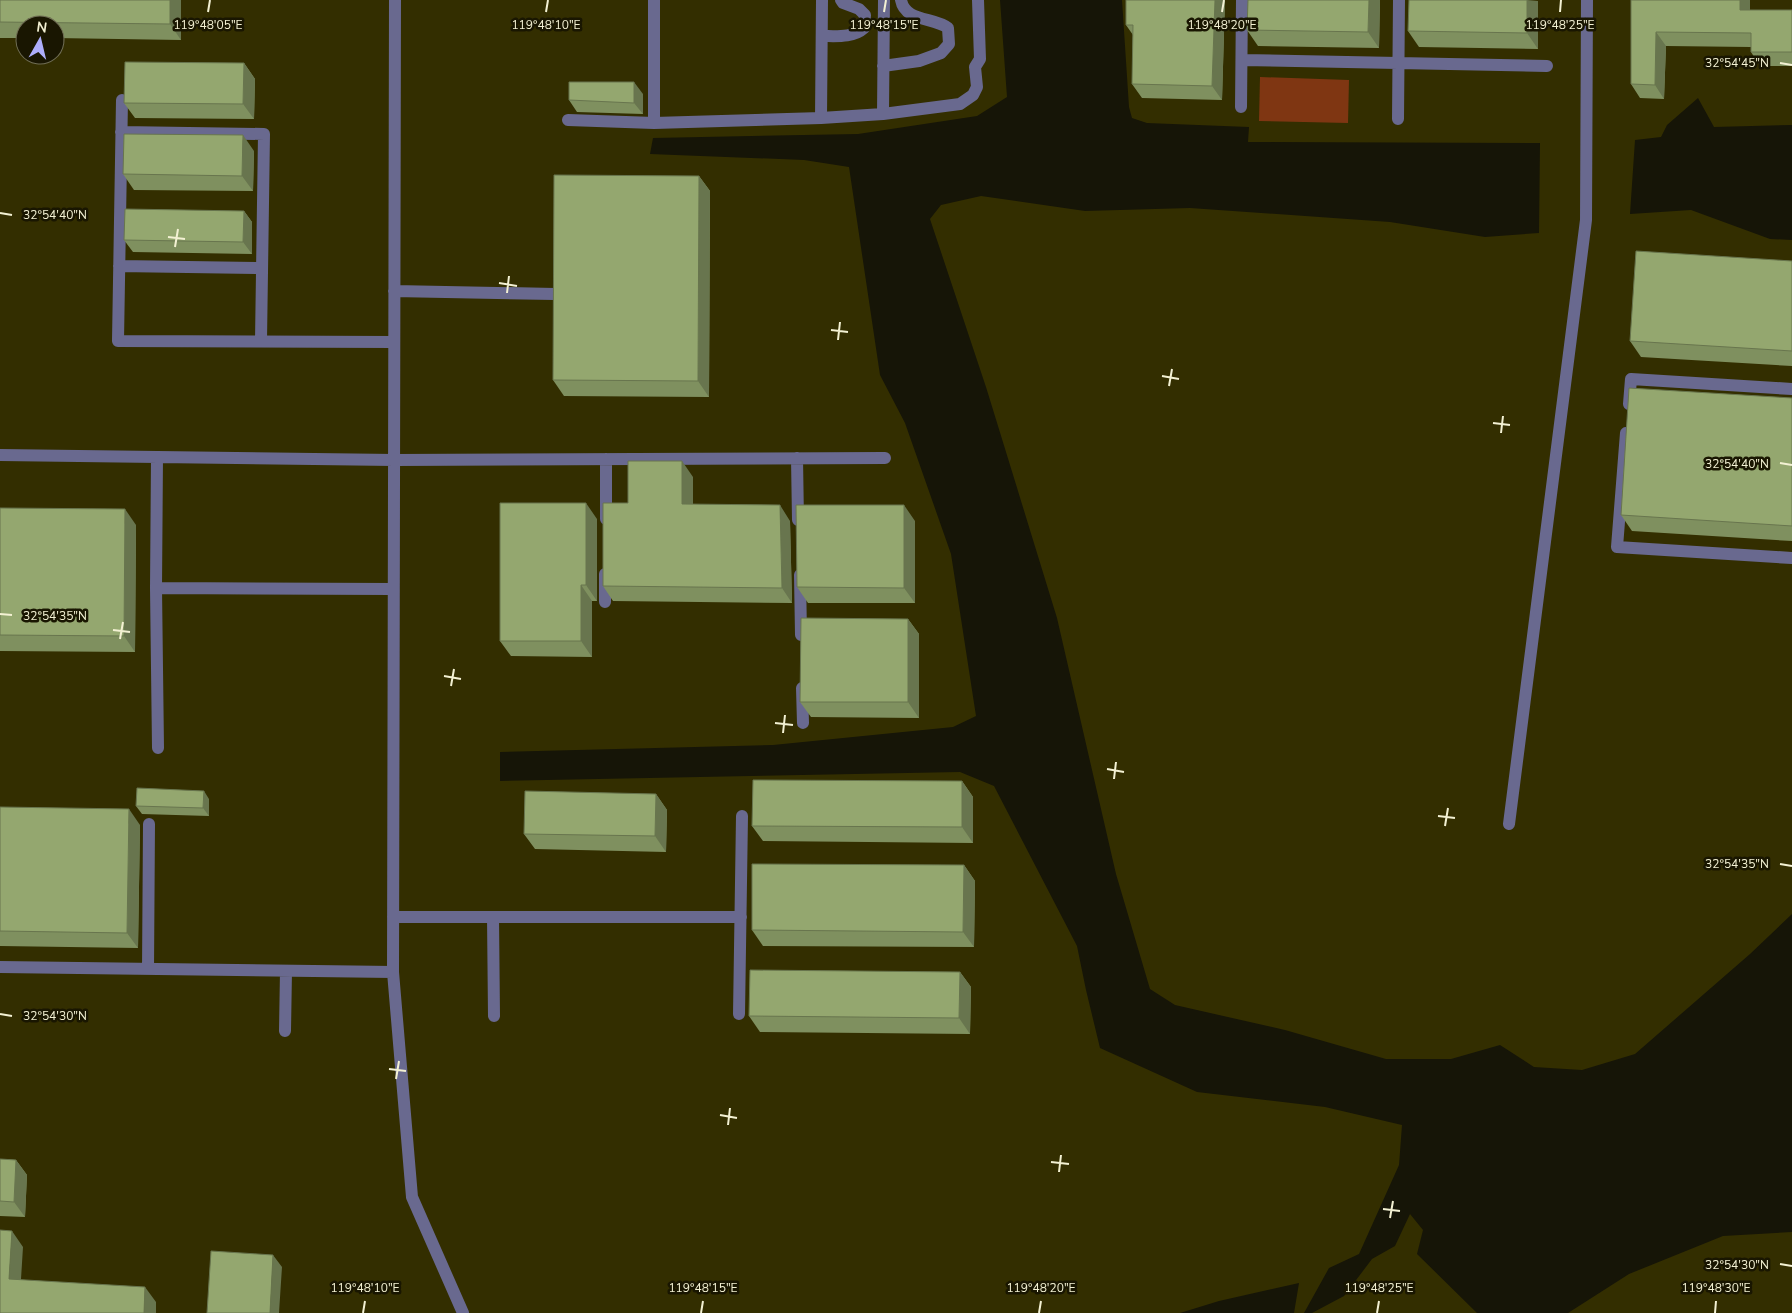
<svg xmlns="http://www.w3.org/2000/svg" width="1792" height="1313" font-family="'Nunito Sans',sans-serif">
<rect width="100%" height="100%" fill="#332e00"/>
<path fill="#7f3612" d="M1260 77 1349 80 1348 123 1259 121Z"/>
<path fill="#161507" d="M1000 0H1122L1129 107 1132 118 1147 123 1249 127 1248 142 1540 143 1539 233 1485 237 1390 222 1190 208 1085 211 981 196 941 205 930 219 986 387 1057 618 1116 874 1150 989 1175 1005 1285 1030 1386 1059H1451L1500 1045 1534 1067 1582 1070 1635 1054 1750 954 1792 914V1232L1723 1236 1629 1274 1568 1313H1477L1417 1254 1423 1230 1410 1214 1395 1246 1372 1259 1344 1296 1312 1313H1304L1329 1268 1359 1254 1399 1165 1402 1125 1325 1107 1197 1092 1100 1048 1086 990 1077 946 994 786 960 772 500 781V752L773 745 953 727 976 716 951 554 905 423 880 375 849 167 804 160 650 154 653 138 858 134 977 116 1007 97Z
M1698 98 1714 127 1792 125V240L1770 239 1691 210 1630 214 1635 140 1661 137 1667 125Z
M1299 1283 1294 1313H1180L1219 1301Z"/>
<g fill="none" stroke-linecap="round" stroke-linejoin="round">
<path stroke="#69698f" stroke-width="12" d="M395 0 393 972 412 1197 463 1313
M822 36C836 36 853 38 864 28L865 15 859 9 843 3 841 0
M1242 60 1547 66
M883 66 919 61 941 53 949 44 948 28C934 17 905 22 901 0
M122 100 118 341 394 342
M1241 107 1242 0
M883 114 884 0
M821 118 822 0
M1398 119 1399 0
M568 120 654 123 821 118 883 114 960 104 973 95 977 87 975 67 980 59 978 0
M654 123V0
M121 132 264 134 261 341
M119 266 262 268
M394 291 555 294
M1629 404 1631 379 1792 389
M1626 433 1617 547 1792 558
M0 455 394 460 885 458
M157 457 156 588 158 748
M797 458 798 520
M606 519V459
M800 575 801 635
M156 588 393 589
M605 602V574
M802 688 803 723
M1509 824 1586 220 1587 0
M393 917H741
M493 917 494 1016
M0 967 393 972
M148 969 149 824
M739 1014 742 816
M285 1031 286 971"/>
</g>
<path fill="#7f905f" d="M0 0H181V40L55 38V25H25V38H0Z
M1126 0H1225L1222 100 1142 98 1132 84 1133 35 1126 25Z
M1380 0 1379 48 1258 46 1247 30Z
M1631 0 1750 10H1792V66H1760L1751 52V47L1666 46 1664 99 1640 98 1631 84Z
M1538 1V49L1419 47 1408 31Z
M244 63 255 79 254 119 135 118 124 103Z
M643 94V114L577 112 569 100Z
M254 151 253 191 134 190 123 174Z
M699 176 710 191 709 397 564 396 553 380Z
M244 211 252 222V254L133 252 124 240Z
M1792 261V366L1641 357 1630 341Z
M1792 398V541L1632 531 1621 515Z
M693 477V504L790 521 792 603 613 601 603 586 628 503Z
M0 508 136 525 135 652 0 651Z
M597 519V601H592V657L511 656 500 641Z
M915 521V603H808L797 587Z
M908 619 919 634V718L811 717 800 702Z
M962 781 973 797V843L763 841 752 826Z
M656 794 667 810 666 852 535 849 524 834Z
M209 799V816L142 814 136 806Z
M0 807 140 825 138 948 0 946Z
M964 865 975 881 974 947 763 946 752 930Z
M960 972 971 987 970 1034 760 1032 749 1016Z
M0 1159 16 1160 27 1175 25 1217 0 1216Z"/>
<path fill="#68754e" d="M170 0H181V40L170 24Z
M1215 0H1225L1222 100 1212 86Z
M1369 0H1380L1379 48 1368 32Z
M1527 0 1538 1V49L1527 33Z
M1740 0H1750V24L1740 10Z
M1656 32 1666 46 1664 99 1655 85Z
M244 63 255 79 254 119 243 104Z
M634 82 643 94V114L634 103Z
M243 135 254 151 253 191 242 176Z
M699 176 710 191 709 397 698 381Z
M244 211 252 222V254L243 242Z
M682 461 693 477V519L682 504Z
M586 503 597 519V601L586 585Z
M780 505 790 521 792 603 782 588Z
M904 505 915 521V603L904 588Z
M125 509 136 525 135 652 124 636Z
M581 585 592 601V657L581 641Z
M908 619 919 634V718L908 702Z
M962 781 973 797V843L962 827Z
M204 791 209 799V816L203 808Z
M656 794 667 810 666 852 655 836Z
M129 809 140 825 138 948 127 933Z
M964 865 975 881 974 947 963 932Z
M960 972 971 987 970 1034 959 1018Z
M16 1160 27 1175 25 1217 14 1202Z
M12 1231 23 1247 20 1295 9 1279Z
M273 1255 282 1267 279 1313H270Z
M145 1287 156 1302V1313H144Z"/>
<path fill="#94a76f" stroke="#68754e" d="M0 0H170V24L0 22Z
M1126 0H1215L1212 86 1132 84 1133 25H1126Z
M1248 0H1369L1368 32 1247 30Z
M1409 0H1527V33L1408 31Z
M1631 0H1740V10H1792V52H1751V33L1656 32 1655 85 1631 84Z
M125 62 244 63 243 104 124 103Z
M569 82H634V103L569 100Z
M124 134 243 135 242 176 123 174Z
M554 175 699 176 698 381 553 380Z
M125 209 244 211 243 242 124 240Z
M1636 251 1792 261V351L1630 341Z
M1629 388 1792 398V526L1621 515Z
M628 461H682V504L780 505 782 588 603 586V503H628Z
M500 503H586V585H581V641H500Z
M796 505H904V588L797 587Z
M0 508 125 509 124 636 0 635Z
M801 618 908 619V702H800Z
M753 780 962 781V827L752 826Z
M137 788 204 791 203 808 136 806Z
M525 791 656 794 655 836 524 834Z
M0 807 129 809 127 933 0 931Z
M752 864 964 865 963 932 752 930Z
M750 970 960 972 959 1018 749 1016Z
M0 1159 16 1160 14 1202 0 1201Z
M0 1230 12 1231 9 1279 145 1287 144 1313H0Z
M211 1251 273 1255 270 1313H207Z"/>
<path fill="none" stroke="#f3f1d3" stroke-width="2" d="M208 12 210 0M546 12 548 0M884 12 886 0M1222 12 1224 0M1560 12 1561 0M1780 63 1792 65M0 213 12 215M168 237 185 239M175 247 178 229M499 283 517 286M507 293 509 276M831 330 848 332M838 340 840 322M1162 376 1179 379M1169 386 1172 369M1493 423 1510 425M1501 433 1503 416M1780 463 1792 465M0 614 12 615M113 630 130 632M120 639 123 622M444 676 461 679M451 686 454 669M775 723 793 725M783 733 785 715M1107 769 1124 772M1114 779 1116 762M1438 816 1455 818M1445 826 1448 808M1780 864 1792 866M0 1014 12 1016M389 1069 406 1071M396 1079 399 1061M720 1115 737 1118M728 1125 730 1108M1051 1162 1069 1164M1059 1172 1061 1155M1383 1209 1400 1211M1390 1218 1393 1201M1780 1264 1792 1266M363 1313 365 1301M701 1313 703 1301M1039 1313 1041 1301M1377 1313 1379 1301M1715 1313 1716 1301"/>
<g font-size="12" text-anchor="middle" fill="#f3f1d3" stroke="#191601" stroke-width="5" stroke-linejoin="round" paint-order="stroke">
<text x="208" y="29">119°48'05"E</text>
<text x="546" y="29">119°48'10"E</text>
<text x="884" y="29">119°48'15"E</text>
<text x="1222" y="29">119°48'20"E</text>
<text x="1560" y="29">119°48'25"E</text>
<text x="1737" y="67">32°54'45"N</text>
<text x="55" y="219">32°54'40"N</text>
<text x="1737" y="468">32°54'40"N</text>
<text x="55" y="620">32°54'35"N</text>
<text x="1737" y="868">32°54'35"N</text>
<text x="55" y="1020">32°54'30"N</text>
<text x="1737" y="1269">32°54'30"N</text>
<text x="365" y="1292">119°48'10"E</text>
<text x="703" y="1292">119°48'15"E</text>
<text x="1041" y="1292">119°48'20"E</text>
<text x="1379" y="1292">119°48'25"E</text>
<text x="1716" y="1292">119°48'30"E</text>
</g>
<g transform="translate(40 40) rotate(8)"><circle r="24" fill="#191601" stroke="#706e55"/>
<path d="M0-4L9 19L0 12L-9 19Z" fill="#aeaefb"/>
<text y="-8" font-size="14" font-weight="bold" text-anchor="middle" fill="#f3f1d3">N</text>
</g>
</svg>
